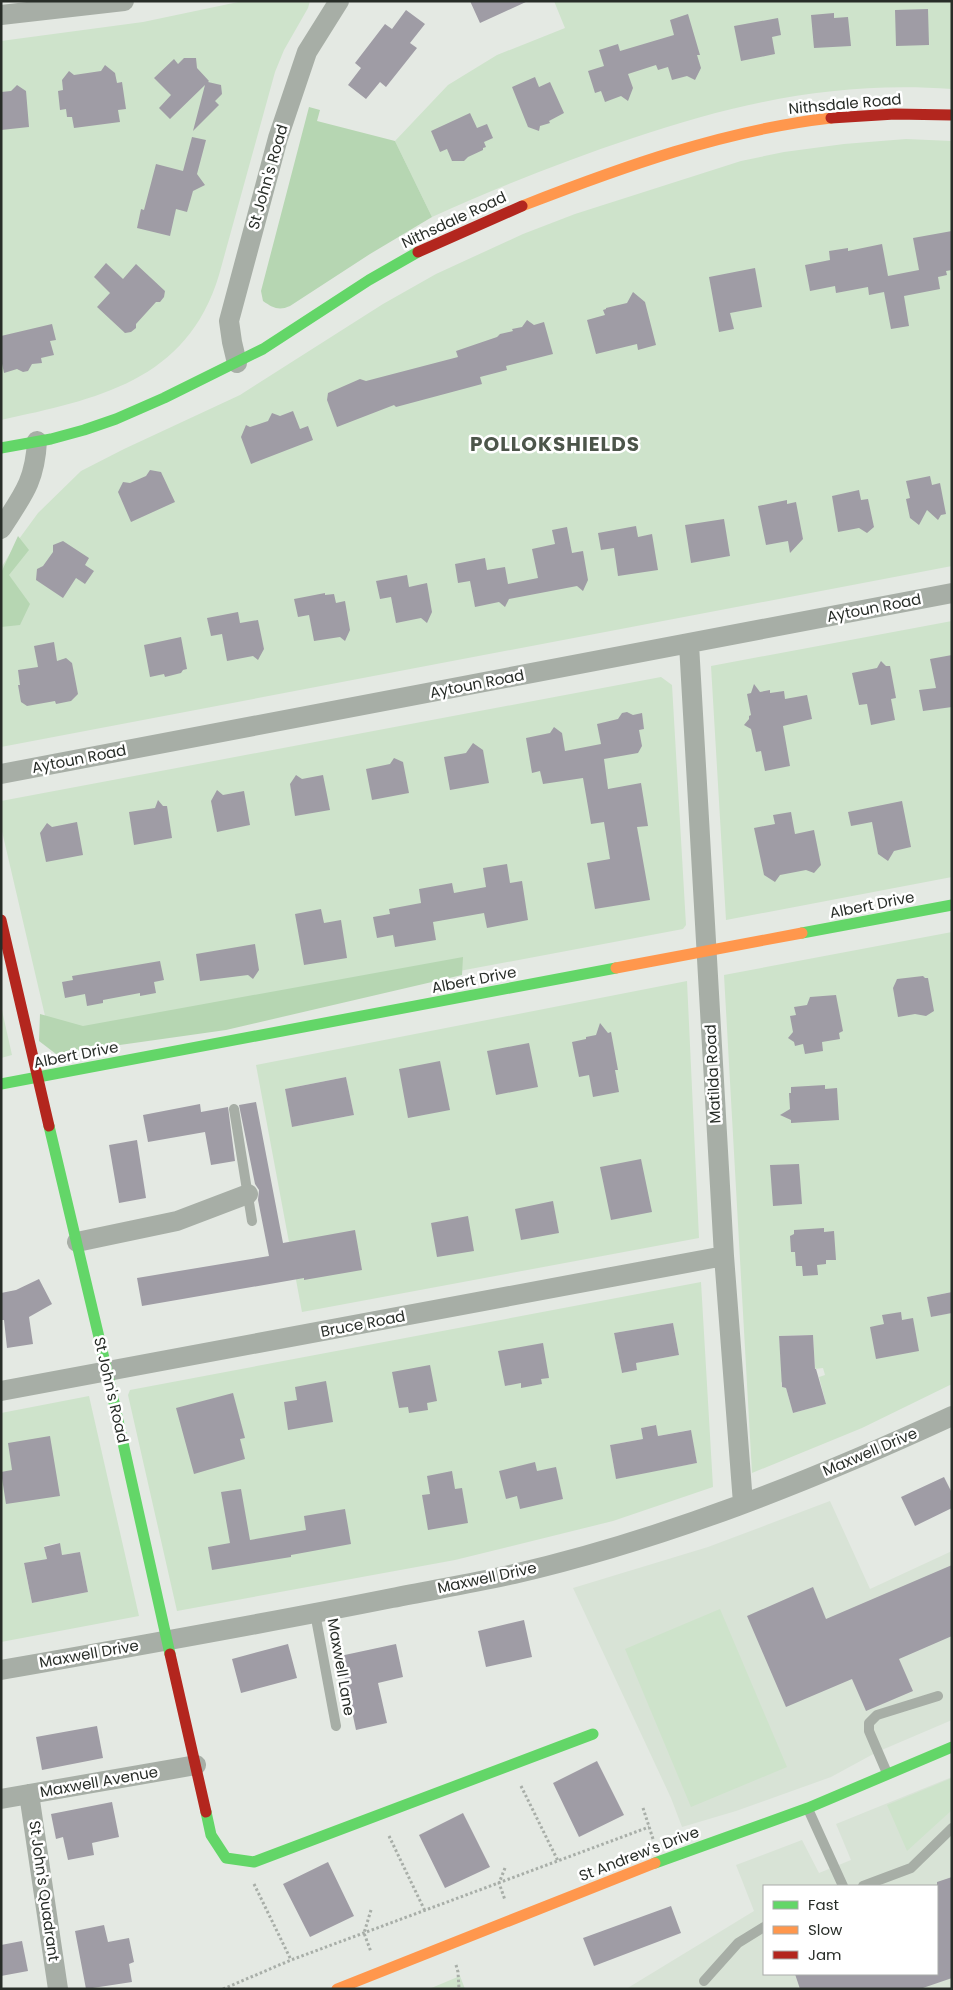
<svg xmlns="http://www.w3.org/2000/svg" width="953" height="1990" font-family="Poppins,sans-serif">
<rect width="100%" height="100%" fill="#e4e9e3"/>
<path fill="#d8e3d6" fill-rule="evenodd" d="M830 1501 870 1589 952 1551V1720L877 1752 831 1777 736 1811 682 1827 671 1798 573 1588 708 1547Z
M952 1777V1989H626L754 1911 736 1865 802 1840 819 1873 851 1860 836 1824ZM764 1886H937V1974H764Z"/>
<path fill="#cee3cb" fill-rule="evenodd" d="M243 1H310L308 8 284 50 275 72 219 275C187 382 96 399 1 420V41L143 22Z
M554 1H952V89C837 81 741 102 633 138 564 161 498 187 432 217L395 141 448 85 497 55 565 28Z
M906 139 952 141V566L1 747V568L19 539 38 513 81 471 124 449 240 395 383 304 436 274 523 234 575 214 741 161 784 152 844 144Z
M952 621V877L726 920 711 666Z
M661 677 672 685 686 925 683 929 55 1047 49 1033 1 827V801Z
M952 932V1292L927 1297 932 1317 950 1313 952 1323V1384L862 1428 752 1473 724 975ZM813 1335 815 1369 823 1368 825 1375 819 1377 826 1404 793 1413 786 1388 782 1387 781 1383 783 1380 779 1336Z
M687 981 699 1238 302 1312 256 1065ZM346 1077 354 1115 292 1127 285 1089Z
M1 1006 12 1055 1 1058Z
M701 1282 713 1487 613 1521 455 1560 177 1611 128 1395 130 1390ZM673 1323 679 1355 636 1363 637 1370 622 1373 614 1333ZM655 1425 658 1436 690 1430 697 1463 616 1478 610 1445 643 1439 641 1428Z
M89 1396 139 1616 1 1642V1413ZM59 1543 62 1555 80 1552 88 1592 32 1603 24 1564 47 1559 44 1546Z
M720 1609 787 1767 691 1807 625 1649Z
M952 1778V1810L907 1851 887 1805Z
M460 1976 465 1989H429Z"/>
<path fill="#b6d6b2" d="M309 107 320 110 317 121 395 141 432 217 370 254 290 306C279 311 273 308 263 301L261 291Z
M18 536 29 550 9 575 30 604 20 625 1 627V573Z
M463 957 462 975 226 1030 56 1054 39 1041 40 1014 83 1026Z"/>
<path fill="#9f9ca5" d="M470 1H528L480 23Z
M928 9 929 45 896 46 895 10Z
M406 10 425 24 410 43 417 48 386 87 380 82 366 99 348 85 361 68 355 63 385 24 392 29Z
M834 13V18L848 17 851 46 814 48 811 15Z
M688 14 700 55H697L701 68 695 80 687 76 672 80 668 67 658 70 656 65 628 74 633 88 628 101 621 96 605 102 601 91 595 93 588 71 604 66 599 50 618 44 620 51 674 35 670 20Z
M778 18 781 35 772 37 775 54 741 61 734 26Z
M184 58H196L197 68 209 81 208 82 221 85 222 94 215 101 219 105 193 131 205 85 170 119 159 108 171 95 154 78 174 59 178 64Z
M105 65 115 73 117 83 122 82 126 109 118 110 120 122 74 128 72 117H67L66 109 60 110 58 91 63 90 62 80 69 71 74 75 101 71Z
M535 77 539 87 550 82 564 113 549 121 550 123 540 126 539 131 528 127 512 87Z
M17 85 26 91 29 127 1 130V92L11 91Z
M470 113 477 128 487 124 493 138 484 142 486 147 483 148V150L468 157 464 161H452L447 149 440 152 431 131Z
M192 137 206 140 197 174 205 185 193 191 187 212 176 209 170 236 137 228 141 209 144 210 156 164 183 171Z
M952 231V270L946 271 947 275 938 277 940 289 904 296 909 326 891 329 884 292 869 295 868 287 836 293 835 286 810 291 805 265 830 260 829 251 848 248V251L882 244 888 276 919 270 913 238Z
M106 263 123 279 136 264 165 291 164 297 160 302H156L136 324V328L131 332 125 333 97 307 110 293 94 277Z
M755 268 762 307 730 313 734 329 719 332 709 277Z
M633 292 645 302 656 345 638 350 637 344 596 354 587 320 605 315 603 310 606 309V308L627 303Z
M527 320 534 325 544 322 553 354 506 366 507 370 480 377 482 384 396 407 394 405 337 427 327 400 328 393 360 379 366 381 458 357 456 351 497 337 500 334 513 331 512 329 522 327Z
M52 324 56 340 50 341 54 355 41 358 42 363 32 364 28 371 23 372 17 369 4 373 1 359V336Z
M293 411 300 429 308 426 313 440 251 464 241 437 246 425 250 427 268 421 272 413 280 416Z
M150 470 161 472 175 502 131 522 118 492 123 482 130 483 146 476Z
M930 476 932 485 940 483 946 514 941 515 938 520 927 510 919 525 910 518 906 499 910 498 906 481Z
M859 490 861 500 868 499 874 527 867 533 859 528 838 532 832 496Z
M787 500V504L796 502 803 539 790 553 788 541 766 545 758 506Z
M724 519 730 556 691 563 685 525Z
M636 526 638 537 652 534 658 570 618 576 614 548 601 550 598 533Z
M567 527 572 553 583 551 588 580 583 591 577 586 509 599 505 607 499 602 475 607 470 581 458 583 455 564 485 558 487 570 505 567 508 584 538 578 532 549 555 544 552 530Z
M63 541 89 558 85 565 94 571 85 584 76 578 63 598 36 580 37 569 43 566 53 552V545Z
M407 575 409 587 427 583 432 612 427 623 421 618 396 623 391 597 380 599 376 581Z
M325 593V595L334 594 336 603 345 601 350 630 345 641 340 637 314 641 309 615 298 617 294 599Z
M238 612 240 623 258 620 264 649 258 660 253 656 227 661 222 634 211 636 207 618Z
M181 637 187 669 183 670 181 673 165 677 164 674 150 677 144 645Z
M54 642 57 661 66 658 72 663 78 694 71 701 56 704 55 701 27 706 21 702 18 685H20L18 670 38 667 34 646Z
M952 655V707L923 711 919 690 936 688 930 659Z
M881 661 886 666H890L896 698 891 699 895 720 871 725 867 704 859 705 852 673 877 668Z
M754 684 760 692 770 690V693L784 691 785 699 807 695 812 719 783 726 790 766 765 771 761 751 756 752 751 729 744 725 749 719V716L751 715 747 694 751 693Z
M627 712 633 715 642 713 644 729 639 730 642 746 638 753 604 759 608 789 641 783 648 826 637 827 650 900 595 909 587 863 610 859 604 822 591 824 583 778 543 784 540 771 532 773 526 738 550 733 554 727 562 733 565 751 601 744 597 724 618 719 622 713Z
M473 743 483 750 489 783 450 790 444 757 466 753Z
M394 758 403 762 409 793 372 800 366 769 390 764Z
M296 775 302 779 323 775 330 810 295 816 290 784Z
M217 790 223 795 244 791 250 825 217 832 211 801Z
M158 800 163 806H167L172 838 134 845 129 812 155 808Z
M902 801 911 847 894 851 888 861 878 854 872 822 851 826 848 812Z
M791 812 795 834 814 830 821 865 814 873 806 870 780 875 775 882 764 875 754 828 775 824 773 815Z
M77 822 83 855 46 862 40 833 47 823 52 827Z
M507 864 510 883 522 881 528 920 487 928 484 913 433 922 436 940 395 947 393 935 377 938 373 917 390 914 389 909 421 903 419 889 452 883 454 893 486 887 483 868Z
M321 909 324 923 341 920 347 958 304 965 295 914Z
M255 944 259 970 253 979 248 975 200 981 196 954Z
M160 961 164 980 154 982 156 993 140 996V993L103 1000V1003L87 1006 85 994 65 998 62 982 73 980 72 976Z
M923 976 925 978H928L934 1011 926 1016 915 1014 898 1017 893 988 897 979Z
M836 995 843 1031 839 1033 840 1039 822 1042 823 1051 805 1054 803 1044 795 1046 794 1042 788 1038 793 1032 790 1016 796 1015 794 1007 807 1005 810 997Z
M600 1023 608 1033 611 1032 618 1070H615L619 1092 593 1097 589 1075 579 1077 572 1042 586 1039V1037L596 1035Z
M529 1043 538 1087 496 1095 487 1051Z
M440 1061 450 1110 408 1118 399 1069Z
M346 1077 354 1115 292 1127 285 1089Z
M825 1085V1089L837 1088 839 1120 791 1123V1120L780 1115 790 1109 789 1093H791V1087Z
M256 1102 283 1243 355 1230 362 1270 304 1280V1278L142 1306 137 1278 269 1256 258 1200 259 1190 255 1184 239 1105Z
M200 1104 201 1112 228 1107 235 1161 211 1165 205 1132 148 1142 143 1115Z
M137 1140 146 1198 119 1203 109 1145Z
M641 1159 652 1212 611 1220 600 1167Z
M799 1164 802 1204 773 1206 770 1165Z
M553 1201 559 1233 521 1240 515 1209Z
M468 1216 474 1251 437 1257 431 1223Z
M824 1228V1232L834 1231 836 1260H826V1264L817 1265 818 1275 803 1276 802 1266H796L795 1252H791L790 1236 794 1234V1230Z
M39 1279 52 1304 29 1317 33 1344 7 1348 4 1320H1V1293L16 1290Z
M952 1292V1313L931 1317 927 1297Z
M901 1312 902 1320 913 1318 919 1351 876 1359 870 1327 884 1324 882 1315Z
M673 1323 679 1355 636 1363 637 1370 622 1373 614 1333Z
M813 1335 815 1369H816L826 1404 793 1413 786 1388 782 1387 779 1336Z
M543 1343 549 1378 541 1379 542 1384 521 1388V1383L505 1386 498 1351Z
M430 1365 437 1401 427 1403 428 1410 409 1413 408 1407 399 1408 392 1372Z
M326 1381 333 1422 288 1430 284 1402 297 1400 295 1387Z
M233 1393 245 1438 240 1439 245 1459 194 1474 176 1408Z
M656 1425 658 1436 691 1430 697 1463 616 1479 610 1445 643 1439 641 1428Z
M50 1436 60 1496 6 1504 1 1472 12 1470 8 1443Z
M535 1462 537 1471 556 1467 563 1499 520 1509 517 1496 506 1499 499 1471Z
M452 1471 455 1489 462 1488 468 1523 428 1530 422 1495 430 1494 427 1476Z
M944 1477 952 1493V1508L915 1526 901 1497Z
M241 1489 250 1540 306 1530 304 1516 345 1509 351 1544 291 1555V1557L212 1570 208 1547 230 1543 221 1492Z
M60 1543 62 1555 80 1552 88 1592 32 1603 24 1563 47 1559 44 1547Z
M952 1565V1636L899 1659 913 1691 866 1711 852 1679 786 1707 747 1616 813 1587 826 1619Z
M524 1620 532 1657 486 1667 478 1631Z
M288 1644 297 1678 241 1693 232 1659Z
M396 1644 403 1677 378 1683 387 1723 356 1730 340 1656Z
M97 1726 103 1758 42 1770 36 1737Z
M597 1761 624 1815 579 1837 553 1783Z
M112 1802 119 1837 92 1843 94 1855 68 1860 63 1837 56 1839 51 1814Z
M463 1813 490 1867 445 1888 419 1835Z
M328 1862 354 1916 310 1937 283 1884Z
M952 1877V1978L920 1989H800L795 1974H937V1882Z
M671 1906 681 1933 594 1966 583 1938Z
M104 1925 108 1942 129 1938 134 1962 129 1964 132 1982 86 1989 75 1931Z
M22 1941 28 1971 1 1976V1945Z"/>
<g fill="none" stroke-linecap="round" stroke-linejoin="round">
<path stroke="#a8aea8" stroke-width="3" stroke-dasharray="2.5 2.5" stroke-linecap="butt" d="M521 1786 558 1861
M643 1808 653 1839
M389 1836 425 1911
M505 1868 499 1883 505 1900
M254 1884 291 1960
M371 1910 364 1933 371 1952
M456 1965 458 1972 459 1989
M223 1989 291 1960 649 1827"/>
<path stroke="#a7aea6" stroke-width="10" d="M234 1109 252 1221
M315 1613 336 1726
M887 1773 869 1731V1723L877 1715 938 1696
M808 1809 843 1886
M863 1886 911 1868 952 1828
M704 1981 738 1943 764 1927"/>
<path stroke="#a7aea6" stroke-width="20" d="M1 15 124 1
M237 363 232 342 229 321 278 138 307 52 339 1
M1 529C22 496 35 482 37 441
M689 644 724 1256 743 1503
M1 774 952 593
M77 1242 177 1221 248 1194
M1 1391 724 1256
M1 1670C132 1647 262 1624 392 1598 432 1590 473 1583 514 1574 665 1539 811 1481 952 1416
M29 1794 58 1989
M1 1799 196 1765"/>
<path stroke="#63d668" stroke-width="11" d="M1 448 51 439 84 430 116 419 164 398 263 349 369 280 418 252
M802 933 952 905
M1 1084 616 968
M49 1126 107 1371 170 1654
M206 1812 211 1835 226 1858 254 1862 593 1734
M655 1863 808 1808 952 1747"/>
<path stroke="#ff974d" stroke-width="11" d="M522 206C622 167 725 130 831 118
M616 968 802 933
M337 1989 655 1863"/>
<path stroke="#b3261e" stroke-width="11" d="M831 118 895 114 952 115
M418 252 522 206
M1 920 49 1126
M170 1654 206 1812"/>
</g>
<g text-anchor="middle" stroke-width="5" stroke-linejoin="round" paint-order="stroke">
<g font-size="15" fill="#282d28" stroke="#fff">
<text transform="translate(845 104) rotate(-5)" y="5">Nithsdale Road</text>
<text transform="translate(268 177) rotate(-74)" y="5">St John's Road</text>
<text transform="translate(454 220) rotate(-25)" y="5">Nithsdale Road</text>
<text transform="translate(874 608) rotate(-11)" y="5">Aytoun Road</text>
<text transform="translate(477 684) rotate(-11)" y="5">Aytoun Road</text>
<text transform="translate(79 759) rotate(-11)" y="5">Aytoun Road</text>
<text transform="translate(872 905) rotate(-11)" y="5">Albert Drive</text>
<text transform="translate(474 980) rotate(-11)" y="5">Albert Drive</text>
<text transform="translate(76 1055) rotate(-11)" y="5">Albert Drive</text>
<text transform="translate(713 1074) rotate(-93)" y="5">Matilda Road</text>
<text transform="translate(363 1324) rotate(-11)" y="5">Bruce Road</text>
<text transform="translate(111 1390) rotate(77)" y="5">St John's Road</text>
<text transform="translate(870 1452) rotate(-23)" y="5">Maxwell Drive</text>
<text transform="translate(487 1578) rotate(-12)" y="5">Maxwell Drive</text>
<text transform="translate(89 1654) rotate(-10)" y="5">Maxwell Drive</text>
<text transform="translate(341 1667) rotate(80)" y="5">Maxwell Lane</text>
<text transform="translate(99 1782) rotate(-10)" y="5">Maxwell Avenue</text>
<text transform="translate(639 1854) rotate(-21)" y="5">St Andrew's Drive</text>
<text transform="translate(44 1891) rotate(82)" y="5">St John's Quadrant</text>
</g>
<g font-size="20" font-weight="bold" letter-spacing="1" fill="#4c554a" stroke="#fff">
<text x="555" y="451">POLLOKSHIELDS</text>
</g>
</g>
<rect width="953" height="1990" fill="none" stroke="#282d28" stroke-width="5"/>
<rect x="763" y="1885" width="175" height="90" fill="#ffffff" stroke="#a9aba9"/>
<rect x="773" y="1901" width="25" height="8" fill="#63d668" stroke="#a9aba9"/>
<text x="808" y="1910" font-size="15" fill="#282d28">Fast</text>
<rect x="773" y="1926" width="25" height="8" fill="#ff974d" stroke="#a9aba9"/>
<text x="808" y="1935" font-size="15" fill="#282d28">Slow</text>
<rect x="773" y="1951" width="25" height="8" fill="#b3261e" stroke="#a9aba9"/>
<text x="808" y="1960" font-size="15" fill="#282d28">Jam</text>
</svg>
